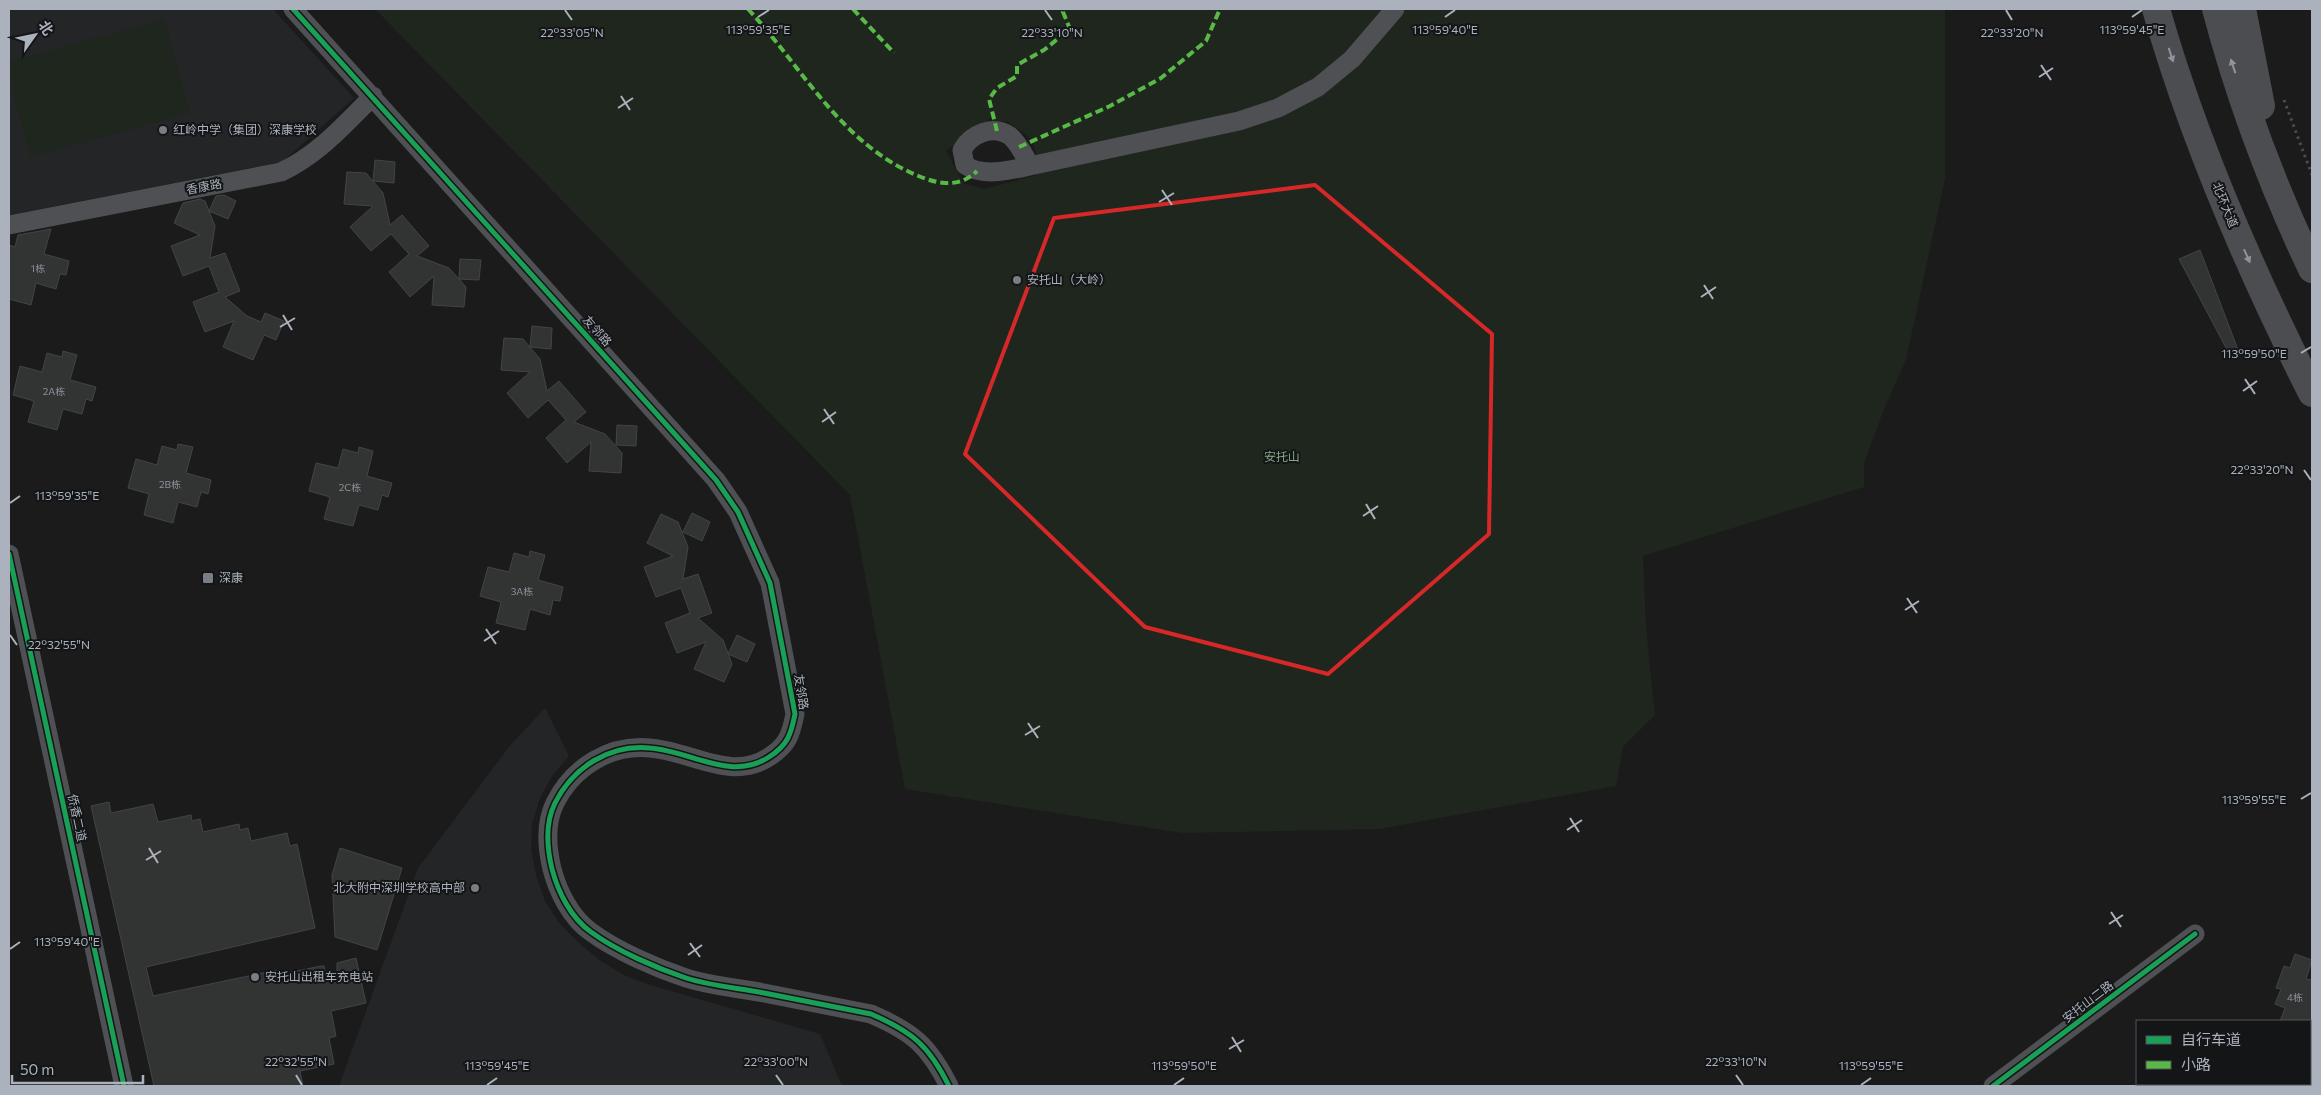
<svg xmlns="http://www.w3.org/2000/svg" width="2321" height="1095" font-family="Commissioner,'Noto Sans SC',sans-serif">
<rect width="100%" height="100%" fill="#1b1b1b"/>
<path fill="#242527" d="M9 9H273L354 98 282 162 9 215Z
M545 708 569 756 552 776 540 798 532 824 531 849 536 875 545 901 560 924 579 943 601 961 624 975 650 985 820 1034 842 1086H339L418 868 508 748Z"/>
<path fill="#1e261e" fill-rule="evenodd" d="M375 9H1945V179L1906 360 1884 409 1864 464V487L1643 556 1646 627 1655 715 1623 747 1616 786 1379 829 1182 833 905 789 850 495ZM990 118 992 122 1008 121C1014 129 1024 131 1030 139 1038 148 1036 164 1036 175L985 189 964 184 946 151Z
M164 19 190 113 31 157 9 79V62Z"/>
<path fill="#323333" stroke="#434447" d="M375 160 395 162 394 183 373 181Z
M347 172 366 173 383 193 390 225 402 215 429 246 417 256 449 268 466 287 464 307 432 305 434 276 410 297 389 272 409 254 391 234 371 251 350 227 373 206 344 204Z
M224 195 236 201 228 219 209 211 216 196Z
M200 199 205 201 215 226 210 258 225 253 240 291 225 297 247 316 261 322 265 313 284 321 276 340 264 335 253 360 223 347 234 321 205 332 193 302 219 292 209 266 183 276 171 246 200 235 174 223 183 203Z
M51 229 44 254 69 261 66 275 60 274 56 289 36 283 31 305 9 299V245L15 247 18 235Z
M2200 250 2240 355 2232 359 2179 259Z
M460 259 481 260 479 280 459 279Z
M532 326 552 328 551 349 530 347Z
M504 338 523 339 540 359 547 391 559 381 586 412 574 422 605 434 622 453 621 473 589 471 591 442 567 463 546 438 566 420 548 400 528 418 507 393 530 372 501 370Z
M63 351 77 355 70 380 96 387 92 401 86 399 82 414 63 409 57 430 28 422 34 401 13 395 20 366 42 372 47 353 62 357Z
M617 425 637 426 636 446 616 445Z
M178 444 193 447 186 473 211 480 208 494 201 492 197 507 178 502 173 523 144 515 149 494 128 488 136 459 157 465 162 446 177 450Z
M359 447 373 451 367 476 392 483 388 497 382 495 378 510 359 505 353 526 324 519 330 497 309 491 316 463 338 468 343 449 358 453Z
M692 513 710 522 702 541 683 532Z
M661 514 678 522 688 547 683 579 698 574 712 613 698 618 723 640 732 664 724 682 694 669 706 642 677 653 665 623 690 613 681 588 656 597 644 567 673 556 647 543Z
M530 551 545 555 538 580 563 587 560 601 553 600 550 615 530 609 525 630 496 623 501 602 480 596 488 567 509 572 514 553 529 557Z
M737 635 755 644 747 662 728 654Z
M109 802 111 813 153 804 158 822 191 815 192 821 200 819 203 832 239 824 240 830 248 828 251 841 287 833 290 846 297 844 315 928 146 967 153 996 277 970 278 975 321 966H324L326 975 337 973V963L356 958 366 1003 331 1011 336 1036 329 1038 334 1064 300 1071 303 1086H154L91 806Z
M340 848 402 868 377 950 335 937 332 875Z
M2295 954 2312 960 2306 979 2312 980V1021H2280L2285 1008 2275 1004 2281 989 2276 988 2284 966 2290 968Z"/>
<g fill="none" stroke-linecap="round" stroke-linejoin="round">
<path stroke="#4b4c4f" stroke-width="3" stroke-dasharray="2.5 4" stroke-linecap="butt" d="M2284 100 2312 175"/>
<path stroke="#4f5054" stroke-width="19" d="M293 9 716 480 738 512 770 583 795 714C791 734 788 745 769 757 731 782 691 751 650 748 610 744 573 767 555 803 545 823 547 848 552 869 558 892 571 918 591 932 617 951 656 968 686 978 711 986 739 988 764 993 800 1000 836 1007 871 1014 913 1032 929 1046 949 1086
M1030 165C1024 156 1019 143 1010 136 993 124 971 134 962 150L965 165C985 179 1017 168 1039 164L1239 121 1278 108 1318 87 1352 59 1395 9
M9 225 281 172C318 155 345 124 373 96
M9 554 124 1086
M1993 1086 2195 934"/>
<path stroke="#4c4d51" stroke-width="28" d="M2156 9C2194 142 2250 270 2312 393
M2216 9C2240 99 2272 185 2312 269
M2242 9 2261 106"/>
<path stroke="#58b947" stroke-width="4" stroke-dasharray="8 4" stroke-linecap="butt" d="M748 9C803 68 842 146 921 177 941 185 961 187 977 171
M853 9 894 53
M997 131 989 99 997 88 1017 76V65L1044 50 1070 29 1063 12 1064 9
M1019 147 1110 106 1161 78 1206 41 1220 9"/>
<defs>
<path id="cycleway" d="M293 9 716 480 738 512 770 583 795 714C791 734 788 745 769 757 731 782 691 751 650 748 610 744 573 767 555 803 545 823 547 848 552 869 558 892 571 918 591 932 617 951 656 968 686 978 711 986 739 988 764 993 800 1000 836 1007 871 1014 913 1032 929 1046 949 1086
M9 554 124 1086
M1993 1086 2195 934"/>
</defs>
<use href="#cycleway" stroke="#141517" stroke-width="8"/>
<use href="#cycleway" stroke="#1a9f57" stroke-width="5"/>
</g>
<defs><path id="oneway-solid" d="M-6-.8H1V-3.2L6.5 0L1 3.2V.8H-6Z" transform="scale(1.25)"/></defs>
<g fill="#8e949d">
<use href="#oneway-solid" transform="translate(2171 55) rotate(72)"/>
<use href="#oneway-solid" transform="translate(2233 66) rotate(-108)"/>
<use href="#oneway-solid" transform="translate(2247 256) rotate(66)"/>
</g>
<path fill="none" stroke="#d62828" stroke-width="4" stroke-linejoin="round" d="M1315 185 1492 334 1489 534 1328 674 1145 627 965 454 1054 218Z"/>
<path fill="none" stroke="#abb2bd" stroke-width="2" d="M565 10 572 20M1045 10 1052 20M2006 10 2012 20M758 17 769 10M1445 17 1455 10M2132 17 2142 10M2041 65 2051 80M2039 77 2053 68M621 96 630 110M618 108 633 98M1162 190 1172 205M1159 202 1174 193M1704 285 1713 299M1701 297 1716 287M283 315 292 330M280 327 295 318M2301 353 2311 347M2245 379 2255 394M2243 391 2257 381M824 409 834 424M822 422 836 412M2304 470 2311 480M10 503 20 496M1366 504 1375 519M1363 516 1378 506M1907 598 1917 613M1905 610 1919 601M486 629 496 644M10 635 17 645M484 641 499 631M1028 723 1038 738M1025 735 1040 726M2301 799 2311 793M1570 818 1579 832M1567 830 1582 820M149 848 158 863M146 860 161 851M2111 912 2121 927M2109 924 2123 915M690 943 700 957M10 949 20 942M688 955 702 945M1232 1037 1241 1052M1229 1049 1244 1040M296 1075 302 1085M776 1075 783 1085M1736 1075 1743 1085M487 1085 497 1078M1174 1085 1184 1078M1861 1085 1871 1078"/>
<g fill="#797d84" stroke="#141517" stroke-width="2">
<circle cx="163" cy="130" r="5"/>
<circle cx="1017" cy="280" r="5"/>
<rect x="202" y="572" width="12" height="12" rx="2.5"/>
<circle cx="475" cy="888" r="5"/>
<circle cx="255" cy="977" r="5"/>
</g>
<g text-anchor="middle" stroke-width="4" stroke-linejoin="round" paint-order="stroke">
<g font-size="10" fill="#8d929a">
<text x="38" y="272">1栋</text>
<text x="54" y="395">2A栋</text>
<text x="170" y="488">2B栋</text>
<text x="350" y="491">2C栋</text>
<text x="522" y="595">3A栋</text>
<text x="2295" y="1001">4栋</text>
</g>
<g font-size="12" fill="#abb2bd" stroke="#141517" text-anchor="start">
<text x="173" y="134">红岭中学（集团）深康学校</text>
<text x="1027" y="284">安托山（大岭）</text>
<text x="219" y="582">深康</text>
<text x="465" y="892" text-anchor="end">北大附中深圳学校高中部</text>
<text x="265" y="981">安托山出租车充电站</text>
</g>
<g font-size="12" fill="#abb2bd" stroke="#141517">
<text transform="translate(204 187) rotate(-11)" y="4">香康路</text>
<text transform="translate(2225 205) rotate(68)" y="4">北环大道</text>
<text transform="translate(597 331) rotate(48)" y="4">友邻路</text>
<text transform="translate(801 692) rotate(81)" y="4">友邻路</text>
<text transform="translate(77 818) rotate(78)" y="4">侨香二道</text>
<text transform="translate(2088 1002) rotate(-37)" y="4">安托山二路</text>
</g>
<g font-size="12" fill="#82a981" stroke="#141517">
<text x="1282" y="461">安托山</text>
</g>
</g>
<g font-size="12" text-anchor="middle" fill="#abb2bd" stroke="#141517" stroke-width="4" stroke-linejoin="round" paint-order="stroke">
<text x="758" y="34">113°59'35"E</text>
<text x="1445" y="34">113°59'40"E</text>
<text x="2132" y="34">113°59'45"E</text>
<text x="572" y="37">22°33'05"N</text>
<text x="1052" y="37">22°33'10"N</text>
<text x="2012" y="37">22°33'20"N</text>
<text x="2254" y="358">113°59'50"E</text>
<text x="2262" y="474">22°33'20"N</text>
<text x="67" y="500">113°59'35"E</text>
<text x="59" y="649">22°32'55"N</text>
<text x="2254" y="804">113°59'55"E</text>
<text x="67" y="946">113°59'40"E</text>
<text x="296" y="1066">22°32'55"N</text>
<text x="776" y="1066">22°33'00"N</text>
<text x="1736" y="1066">22°33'10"N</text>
<text x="497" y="1070">113°59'45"E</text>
<text x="1184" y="1070">113°59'50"E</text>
<text x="1871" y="1070">113°59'55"E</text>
</g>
<rect width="2321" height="1095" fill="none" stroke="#abb2bd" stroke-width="20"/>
<rect x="2136" y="1020" width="175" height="65" fill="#141517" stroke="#505459"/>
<rect x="2146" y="1036" width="25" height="8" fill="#1a9f57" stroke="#505459"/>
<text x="2181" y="1045" font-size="15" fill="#abb2bd">自行车道</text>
<rect x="2146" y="1061" width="25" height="8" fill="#58b947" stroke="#505459"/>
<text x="2181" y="1070" font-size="15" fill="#abb2bd">小路</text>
<g transform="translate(35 35) rotate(57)" stroke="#141517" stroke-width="4" paint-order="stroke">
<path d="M0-4L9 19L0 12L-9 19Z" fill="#abb2bd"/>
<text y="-8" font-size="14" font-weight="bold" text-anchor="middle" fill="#abb2bd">北</text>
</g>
<path d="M12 1075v8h131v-8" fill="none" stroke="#abb2bd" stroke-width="2.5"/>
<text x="20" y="1075" font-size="15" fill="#abb2bd" stroke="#141517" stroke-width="4" paint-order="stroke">50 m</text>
</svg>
